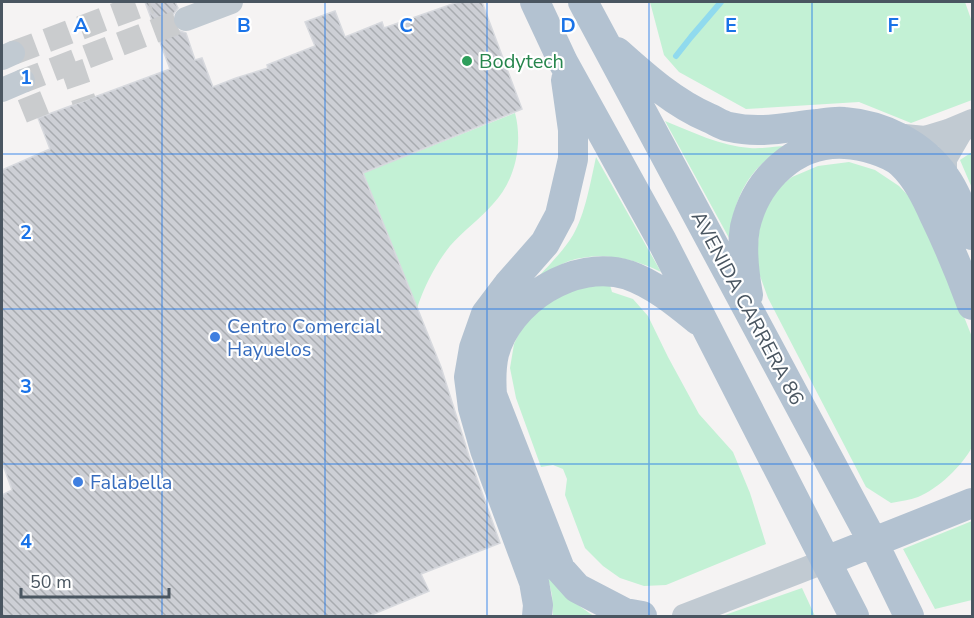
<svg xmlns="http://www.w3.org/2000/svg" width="974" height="618" font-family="'Nunito Sans',sans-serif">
<defs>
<pattern id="building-back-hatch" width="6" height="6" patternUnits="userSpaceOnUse" patternTransform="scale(1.5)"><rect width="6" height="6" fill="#cdcfd5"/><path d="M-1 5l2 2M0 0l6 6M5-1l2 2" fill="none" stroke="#a8abb0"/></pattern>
</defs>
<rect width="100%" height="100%" fill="#f5f3f3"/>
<path fill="#c3f1d5" d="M650 2H965L972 22V100L911 123 859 102 746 109 679 72 664 55Z
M515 113C523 143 516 180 493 204 480 219 463 231 450 246 435 265 425 285 417 308L363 173Z
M665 121C692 132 721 146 750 148 762 149 775 146 787 146 749 167 735 195 729 238Z
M972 152V188L960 160Z
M596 157 661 272C632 258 601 251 569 261 559 265 549 271 539 276 551 263 564 250 573 235 585 215 591 180 596 157Z
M849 162 875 170 899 186 922 210 972 337V447C963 465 938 489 918 497 910 500 900 501 891 503L866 487 768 298 756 265 761 211 773 192 792 177 818 166Z
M608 278 612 292 633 299 648 316 668 357 699 414 733 452 750 493 766 544 666 585 644 586 620 578 603 566 585 548 565 495 567 479 563 469 553 465 541 467 516 398 510 368 514 344 525 321 559 290Z
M972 521V600L935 609 903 549Z
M546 570C561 590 572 602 594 616H553L552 595Z
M802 588 815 616H722Z"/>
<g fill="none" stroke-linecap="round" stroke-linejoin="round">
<path stroke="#90daee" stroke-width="6" d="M676 56 691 37 721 2"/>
</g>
<path fill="url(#building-back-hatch)" stroke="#d7d9de" stroke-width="1.5" d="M145 2H175L178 8 172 16 173 25 177 30 186 33 195 60 202 58 213 87 236 78 268 68 267 65 315 46 305 22 335 11 345 37 382 22 384 28 458 2H482L522 109 363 173 441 367 469 456 500 543 421 574 429 591 369 616H2V495L12 490 2 462V170L50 149 38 118 170 69Z"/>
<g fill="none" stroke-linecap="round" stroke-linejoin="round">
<path stroke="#caccce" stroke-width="24" stroke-dasharray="24 12" stroke-linecap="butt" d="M13 53 150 2
M71 63 84 101
M38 118 23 81 186 19"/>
<path stroke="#c1cad2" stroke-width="24" d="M186 19 231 2
M2 58 13 53
M2 90 23 81
M894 135 925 138 948 131 972 121
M945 177V159L960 133 971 122
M684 616 826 561"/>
<path stroke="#b3c2d1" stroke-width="30" d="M535 2 563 62 662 241 854 616
M583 2 873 542 909 616
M617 52C645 77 674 103 709 118 716 121 723 126 730 127 760 134 787 127 817 124 825 123 835 121 844 122 883 125 922 144 945 177 956 192 965 217 972 235
M748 295C744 273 741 249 745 227 756 180 795 141 845 144 862 145 888 152 901 163 917 178 926 197 935 217 949 246 961 275 972 305
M826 561 972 503
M537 616 538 605 534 582 485 450 473 408 469 377 474 348 486 314 508 285 545 243 560 215 573 159V130L566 80
M642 616 625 613 577 588 560 569 492 395C491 381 491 367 494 354 508 301 574 258 628 275 654 284 677 303 698 320"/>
</g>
<path fill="none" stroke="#1a73e8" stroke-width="1.5" stroke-opacity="0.55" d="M162 2V616M325 2V616M487 2V616M649 2V616M812 2V616M2 154H972M2 309H972M2 464H972"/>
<circle fill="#2e9e5b" stroke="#fff" stroke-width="2" cx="467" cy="61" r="6"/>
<g fill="#3f7fe0" stroke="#fff" stroke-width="2">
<circle cx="215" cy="337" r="6"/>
<circle cx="78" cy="482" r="6"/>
</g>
<g text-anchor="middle" stroke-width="4.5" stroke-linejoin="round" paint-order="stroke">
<g font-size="20" fill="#27864d" stroke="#fff" text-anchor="start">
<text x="479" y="68">Bodytech</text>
</g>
<g font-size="20" fill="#4a5661" stroke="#fff">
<text transform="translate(748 308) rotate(62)" y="7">AVENIDA CARRERA 86</text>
</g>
<g font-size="20" fill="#366cbe" stroke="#fff" text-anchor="start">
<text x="227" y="333">Centro Comercial<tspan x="227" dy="23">Hayuelos</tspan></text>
<text x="90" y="489">Falabella</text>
</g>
</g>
<g font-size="20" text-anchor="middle" font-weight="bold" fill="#1a73e8" stroke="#fff" stroke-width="4.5" stroke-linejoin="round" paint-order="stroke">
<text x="81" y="32">A</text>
<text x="244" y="32">B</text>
<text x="406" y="32">C</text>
<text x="568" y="32">D</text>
<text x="731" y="32">E</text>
<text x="893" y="32">F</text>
<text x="26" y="84">1</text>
<text x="26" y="239">2</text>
<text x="26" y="393">3</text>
<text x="26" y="548">4</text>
</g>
<rect width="974" height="618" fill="none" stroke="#4a5661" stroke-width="6"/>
<path d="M21 588v9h148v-9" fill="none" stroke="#4a5661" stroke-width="3"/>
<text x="30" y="588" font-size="18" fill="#4a5661" stroke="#ffffff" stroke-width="4.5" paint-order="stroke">50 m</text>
</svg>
